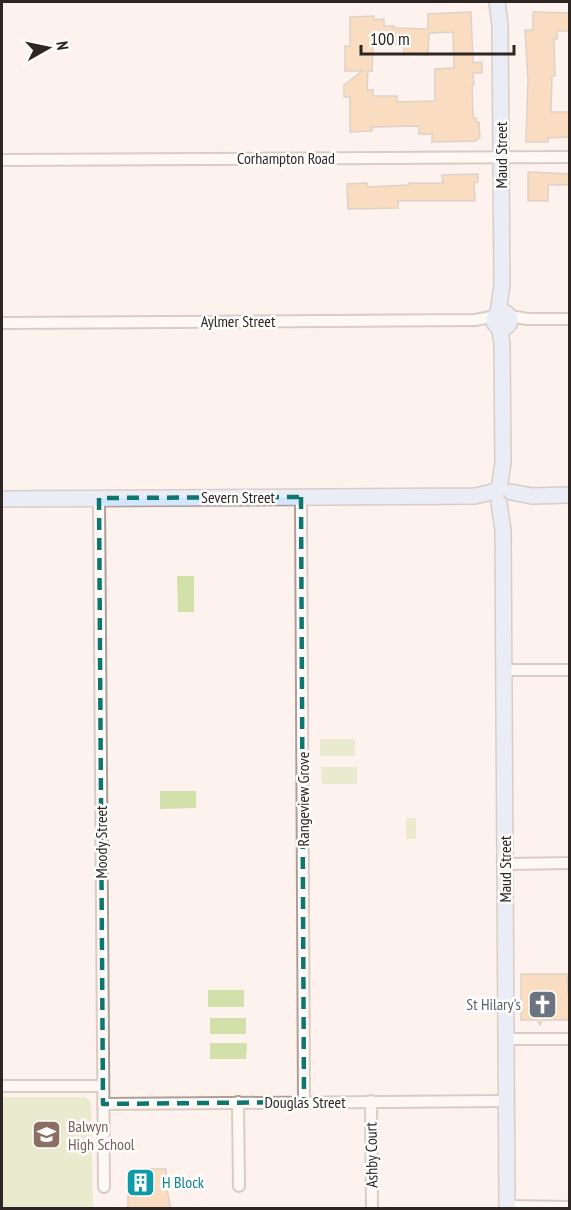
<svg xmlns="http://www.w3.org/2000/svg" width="571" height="1210" font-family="'PT Sans Narrow',sans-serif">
<rect width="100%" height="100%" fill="#fdf2ed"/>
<path fill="#d2e0a9" d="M177 576H194V612H178Z
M320 739H355V756H320Z
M321 767H357V784H322Z
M160 791H196V808L160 809Z
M406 818H416V839H406Z
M208 990H244V1007H208Z
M210 1018H246V1034H210Z
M210 1043H247L246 1059H210Z
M2 1097H86L91 1102 93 1208H2Z"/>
<path fill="#f6c48c" stroke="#b7aa9d" stroke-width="1.5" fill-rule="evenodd" d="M471 12 473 63 482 62V73H473L474 85H472L473 118H476V122H479L480 137 476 141 432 142V134H419V126L372 127V131L350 132V97H344V85L362 71H345V46H350V17L374 16V20L384 19V26H394V28L428 29V14ZM453 32 454 68 435 69V101L397 102V96H373V90H367L368 71H372L373 46 404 44V54L428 55 429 33Z
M533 12 570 13V31H557V39H554L555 76H552L551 112H570V137L548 138V142H526L528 79 525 30H533Z
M528 172 570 174V185H548V201H528Z
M478 174V182L474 183 475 201H398V208L348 209 347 184 367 183V187L409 185V183H443L442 175Z
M521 974H567L568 993H570L568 1020H542L540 1025 537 1020H521Z
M150 1169H166L167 1190 171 1209H128V1185H131L133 1172H150Z"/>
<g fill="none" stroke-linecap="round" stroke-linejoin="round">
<defs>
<path id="street" d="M2 160 570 157
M509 316 528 319H570
M2 323 475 320 496 316
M301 497 304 1102
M99 498 104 1187
M504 670H570
M505 864 570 863
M506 1039H570
M2 1086H103
M371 1101 372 1208
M238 1102 239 1186
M103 1104 506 1101
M507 1206 570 1207"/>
<path id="secondary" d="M497 2 500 25 502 285 498 313
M494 320a8 8 0 1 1 16 0a8 8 0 1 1-16 0Z
M499 327 502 343 503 463 499 489
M511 492 532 496 570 495
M2 499 475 496 497 491
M499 503 503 530 507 1208"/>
</defs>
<use href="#street" stroke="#af9e96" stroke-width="14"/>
<use href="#secondary" stroke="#af9e96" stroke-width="18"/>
<use href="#street" stroke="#fff" stroke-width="10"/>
<use href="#secondary" stroke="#d2e7ff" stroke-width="15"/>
</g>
<path d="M0 0H571V1210H0ZM301 497 304 1102 103 1104 99 498Z" fill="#fdf2ed" fill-opacity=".55" fill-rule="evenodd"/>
<path fill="none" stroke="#0f766e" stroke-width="4.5" stroke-dasharray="12 8" stroke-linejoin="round" d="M301 497 304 1102 103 1104 99 498Z"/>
<defs>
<symbol id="church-square" viewBox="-11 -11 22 22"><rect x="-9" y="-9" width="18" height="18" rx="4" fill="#6b7280" stroke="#fff"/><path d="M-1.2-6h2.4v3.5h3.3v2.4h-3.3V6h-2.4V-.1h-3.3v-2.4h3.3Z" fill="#fff"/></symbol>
<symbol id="school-square" viewBox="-11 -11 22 22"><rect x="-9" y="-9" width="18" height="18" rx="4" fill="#8d6e63" stroke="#fff"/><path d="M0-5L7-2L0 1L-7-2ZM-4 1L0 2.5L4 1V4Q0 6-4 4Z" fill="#fff"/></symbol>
<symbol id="building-square" viewBox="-11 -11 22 22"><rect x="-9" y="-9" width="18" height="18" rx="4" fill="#0f9aa8" stroke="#fff"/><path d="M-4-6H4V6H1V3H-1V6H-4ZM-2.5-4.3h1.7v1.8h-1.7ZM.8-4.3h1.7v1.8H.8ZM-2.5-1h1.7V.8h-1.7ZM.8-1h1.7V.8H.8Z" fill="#fff"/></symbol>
</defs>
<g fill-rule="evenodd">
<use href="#church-square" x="526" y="988" width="33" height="33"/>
<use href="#school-square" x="30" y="1118" width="33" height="33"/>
<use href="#building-square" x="124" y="1166" width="33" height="33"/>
</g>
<g text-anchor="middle" stroke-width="5" stroke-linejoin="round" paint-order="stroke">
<g font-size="16" fill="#2d2623" stroke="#fff">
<text transform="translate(501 155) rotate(-90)" y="6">Maud Street</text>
<text x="286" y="164">Corhampton Road</text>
<text x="238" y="327">Aylmer Street</text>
<text x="238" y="503">Severn Street</text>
<text transform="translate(303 799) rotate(-90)" y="6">Rangeview Grove</text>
<text transform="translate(101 842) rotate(-90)" y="6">Moody Street</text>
<text transform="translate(505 869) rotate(-90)" y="6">Maud Street</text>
<text x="305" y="1108">Douglas Street</text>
<text transform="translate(371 1155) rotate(-91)" y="6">Ashby Court</text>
</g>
<g font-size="16" fill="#5b616d" stroke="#fff" text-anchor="end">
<text x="521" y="1010">St Hilary's</text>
</g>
<g font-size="16" fill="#785e54" stroke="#fff" text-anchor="start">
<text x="68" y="1132">Balwyn<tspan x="68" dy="18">High School</tspan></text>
</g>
<g font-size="16" fill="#0d838f" stroke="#fff" text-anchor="start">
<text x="162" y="1188">H Block</text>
</g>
</g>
<rect width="571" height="1210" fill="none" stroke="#2d2623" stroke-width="6"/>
<g transform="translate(48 48) rotate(81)" stroke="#ffffff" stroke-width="4.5" paint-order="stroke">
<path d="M0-4.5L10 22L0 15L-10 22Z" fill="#2d2623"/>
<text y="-9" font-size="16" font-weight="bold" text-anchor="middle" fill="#2d2623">N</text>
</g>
<path d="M361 45v9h153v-9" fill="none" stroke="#2d2623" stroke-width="3"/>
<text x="370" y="45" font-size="18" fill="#2d2623" stroke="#ffffff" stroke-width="4.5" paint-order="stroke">100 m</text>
</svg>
